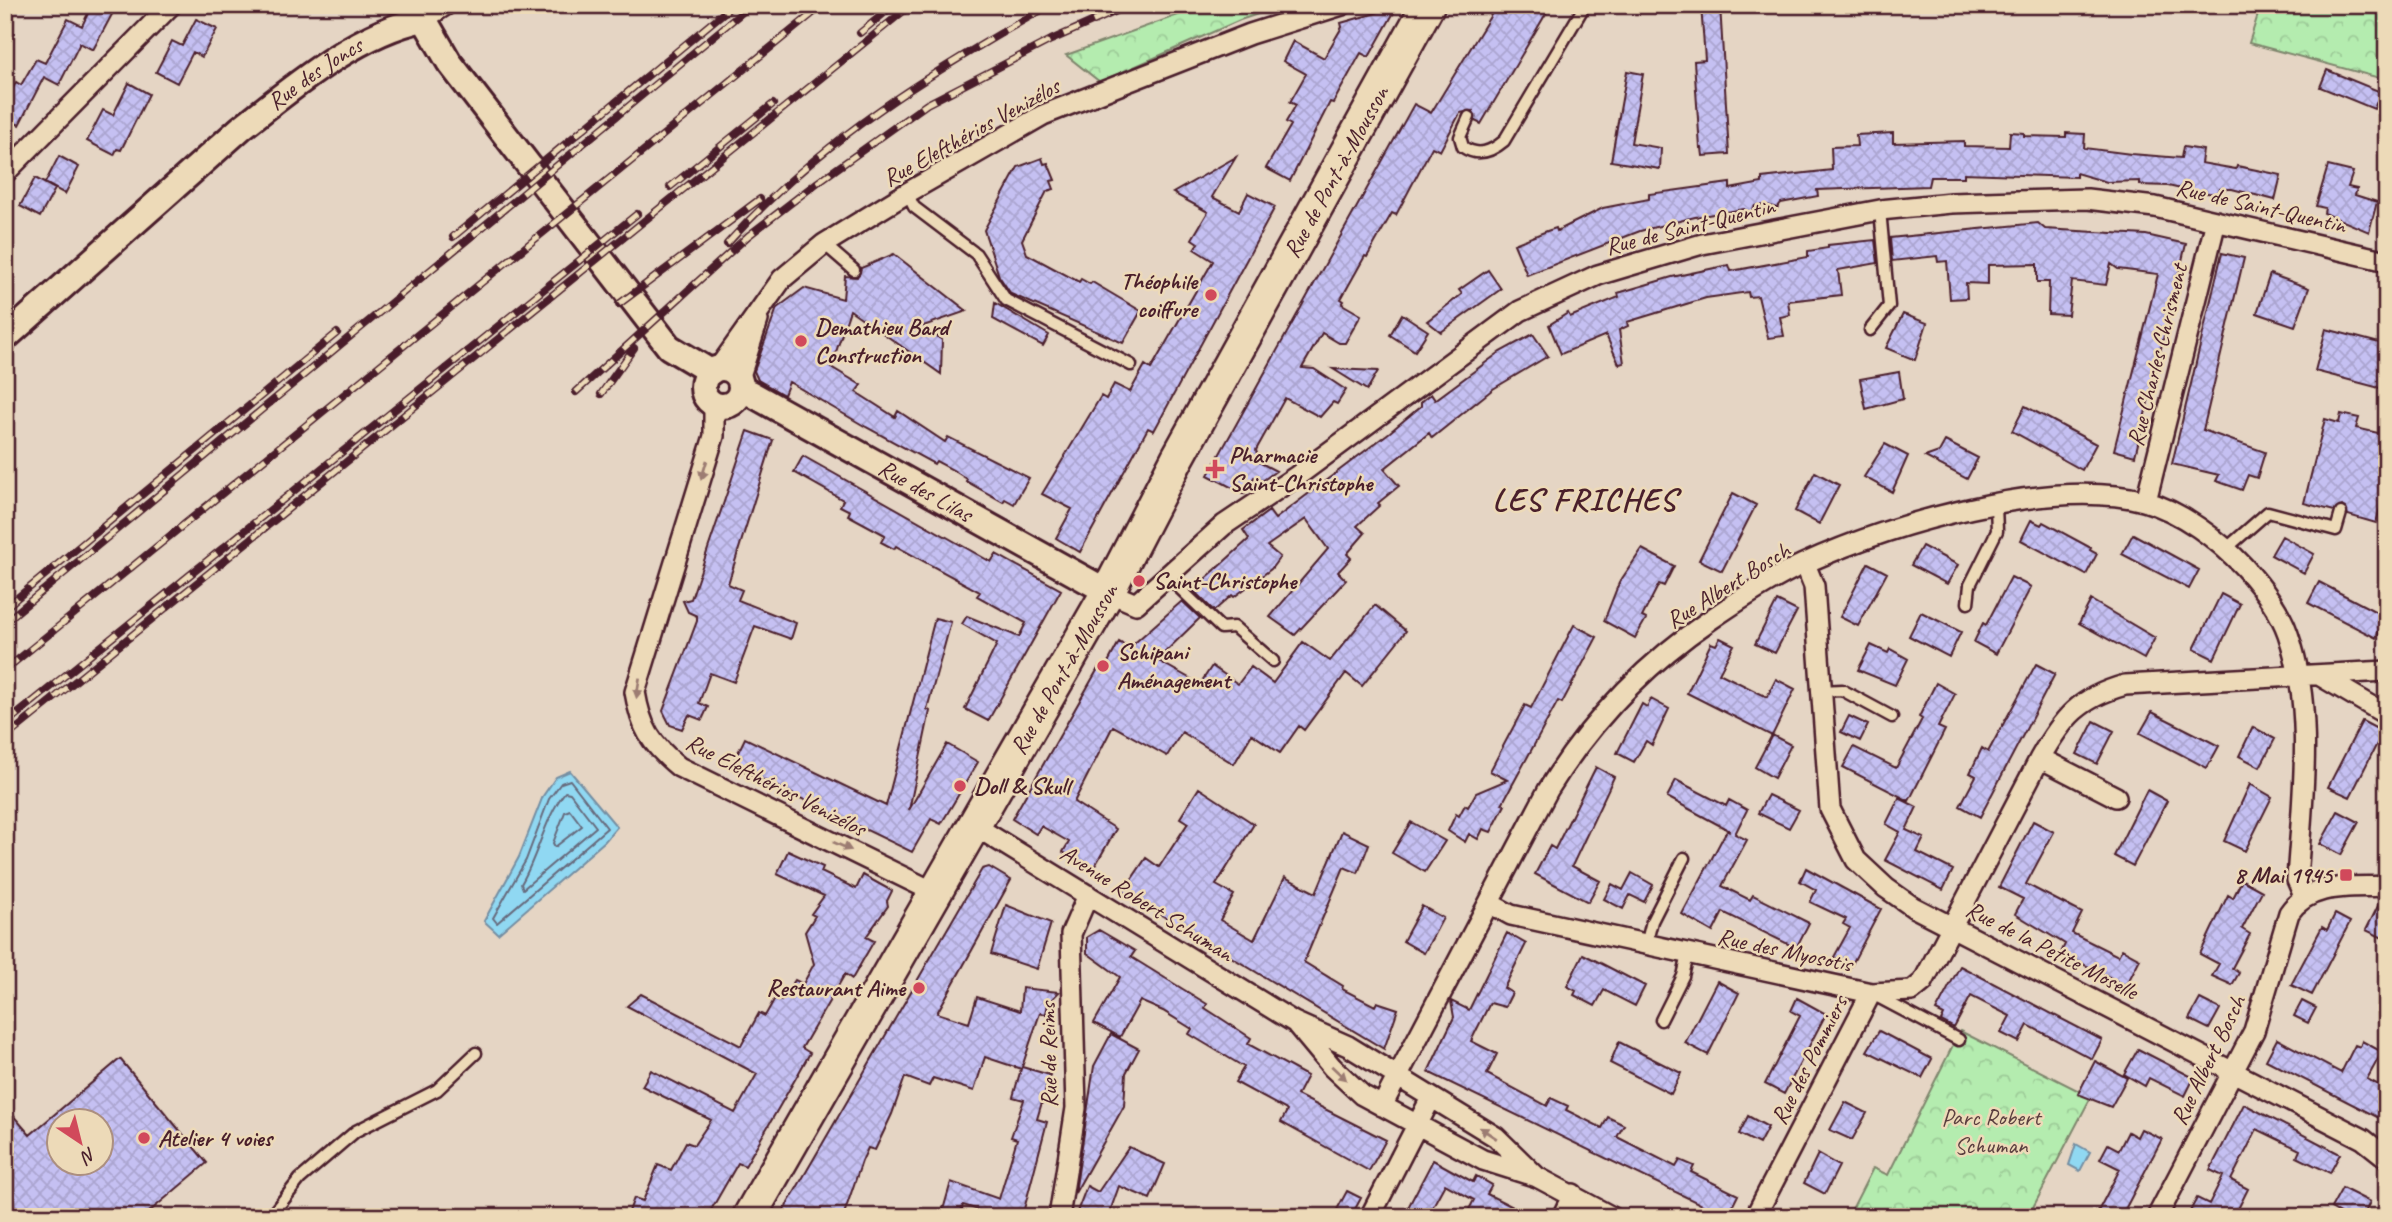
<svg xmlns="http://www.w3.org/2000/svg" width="2392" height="1222" font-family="Caveat,sans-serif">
<defs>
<pattern id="forest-crowns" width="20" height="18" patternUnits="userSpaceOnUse" patternTransform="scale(1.75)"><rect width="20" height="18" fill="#b4ecaf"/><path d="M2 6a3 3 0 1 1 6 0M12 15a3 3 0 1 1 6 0" fill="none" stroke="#9cca97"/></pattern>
<pattern id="building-cross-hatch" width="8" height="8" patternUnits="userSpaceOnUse" patternTransform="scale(1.75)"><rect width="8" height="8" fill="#c5c0f2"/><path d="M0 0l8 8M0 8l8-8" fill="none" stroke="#aba5d0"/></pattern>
</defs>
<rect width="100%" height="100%" fill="#e5d5c4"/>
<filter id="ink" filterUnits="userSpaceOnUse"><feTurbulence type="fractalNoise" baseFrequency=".0143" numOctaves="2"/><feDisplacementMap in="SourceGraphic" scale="14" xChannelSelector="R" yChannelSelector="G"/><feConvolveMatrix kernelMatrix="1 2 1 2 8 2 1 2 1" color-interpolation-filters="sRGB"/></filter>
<g filter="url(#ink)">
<path fill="url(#forest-crowns)" stroke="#7f866d" stroke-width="2" d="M1206 5H1285L1240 20 1100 82 1066 55Z
M2261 5H2387V80L2249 43Z
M1960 1031 2091 1097 2028 1217H1848L1873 1168 1888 1175Z"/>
<path fill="#90d8f2" stroke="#748ea2" stroke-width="2" d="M570 771 617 827 605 841 498 934 484 921 519 857 543 796 556 777Z
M2076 1144 2090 1152 2080 1171 2069 1165Z"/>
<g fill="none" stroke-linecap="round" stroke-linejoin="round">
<path stroke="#66697b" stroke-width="2" d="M570 780 607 828 497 923 493 918 526 860 549 799 561 783Z
M565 792 570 793 596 827 523 889 521 884C538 856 545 817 565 792Z
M570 810 582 826 555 847 553 843 565 812Z"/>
</g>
<path fill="url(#building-cross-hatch)" stroke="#4a1f2b" stroke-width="2" fill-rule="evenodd" d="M92 5H117L93 50 80 43 59 85 44 77 19 125 5 118V103L16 82 21 85 36 59 45 63 68 19 82 26Z
M1497 5H1551L1481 124 1475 121 1473 111 1460 113 1440 151 1432 147 1396 215 1392 213 1367 257 1365 256 1341 299 1344 301 1342 304 1361 315 1345 343H1339L1322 333 1302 368 1314 369 1346 390 1337 404 1333 402 1320 417 1285 398 1256 450 1259 462 1276 471 1262 481 1254 477 1244 494 1208 475 1414 104 1431 113Z
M1701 5H1720L1729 154 1703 156 1702 148H1700L1694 61 1705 60Z
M1397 7 1369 57 1361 53 1333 103 1330 102 1290 181 1266 168 1291 125 1286 122 1296 105 1290 102 1306 74 1283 61 1293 41 1324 58 1342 27 1341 23Z
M196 19 217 29 202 57 193 52 177 83 156 72 172 41 182 46Z
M2327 70 2381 92 2374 109 2320 87Z
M1627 71 1643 74 1631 143 1661 148 1660 169 1611 161Z
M129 83 149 94 121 150 117 149 114 155 87 141 103 110 113 115Z
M2010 132 2024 133V136L2066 137V133L2085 134 2084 148 2131 154 2181 158 2183 147 2203 150 2201 163 2236 169 2237 166 2281 175 2275 200 2232 189H2220L2219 194 2194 192 2168 186 2140 185V181L2107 182 2076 173V177L1964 173V177H1930L1928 186 1817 190 1818 196 1781 203 1777 208 1766 205 1755 206 1750 213 1744 209 1695 217 1640 231 1527 275 1514 244 1547 231 1556 228 1557 231 1603 208 1649 199V194L1730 183V189L1762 183V178L1832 170 1831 147 1857 146 1856 135 1893 133V143L1964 141V146L2009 147Z
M59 156 79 167 65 194 45 183Z
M1236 157 1212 197 1239 211 1248 193 1275 207 1154 431 1148 428 1080 552 1056 538 1072 509 1042 494 1101 396 1106 399 1114 384 1130 392 1145 365 1151 369 1213 261 1194 249 1198 243 1192 239 1208 212 1173 193Z
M1042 158 1044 164 1048 163 1055 180 1051 181 1054 189 1047 191 1022 240 1027 254 1079 282 1081 279 1090 284 1092 282 1141 311 1123 343 1011 294 999 276 984 230 1018 167Z
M2328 166 2353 172 2348 187 2357 189 2355 195 2377 202 2369 232 2324 213 2325 208 2316 206Z
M35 178 55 189 40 217 20 206Z
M2038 223 2045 229 2146 235 2186 244 2135 456 2114 450 2158 274 2118 269 2111 264 2106 285 2072 281 2068 315 2048 314 2049 282H2037V264L1988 265V284L1966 283 1967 298 1950 299 1947 261 1938 262 1937 256 1892 261 1890 238Z
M1875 240 1878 263 1838 270 1841 295 1788 301 1790 315 1780 317 1784 336 1768 338 1758 296 1749 297 1748 292 1706 298 1627 322 1628 326 1619 330 1624 363 1619 364 1606 335 1561 354 1549 325 1568 313 1570 317 1619 297 1618 293 1672 277 1729 265 1731 271 1808 257V251L1828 248V245Z
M2222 253 2244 258 2203 430 2265 452 2257 478 2248 475 2242 490 2216 481 2219 475 2172 464Z
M894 254 967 311 923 326 942 340 941 374 850 310 831 367 861 385 856 392 895 417 898 411 945 442 948 437 1029 478 1014 504 1005 499 1003 502 966 481 967 479 953 470 936 461 934 464 866 427 789 382 784 395 758 380 754 371 777 308 804 288 843 299 845 276 857 277 861 268Z
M1488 270 1501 289 1441 332 1427 321 1462 294 1459 290Z
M2270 274 2309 288 2295 326 2257 313Z
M995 303 1049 335 1043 346 993 319Z
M1402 314 1428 331 1415 351 1390 335Z
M1903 314 1927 323 1915 360 1886 348Z
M2326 329 2387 345V390L2315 371Z
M1533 334 1548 356 1493 389 1432 438 1429 433 1384 469 1399 486 1378 503 1380 505 1357 526 1365 533 1347 554 1351 558 1338 572 1346 580 1295 635 1270 617 1328 549 1306 519 1267 546 1280 557 1271 569 1234 597 1232 595 1214 611 1193 590 1249 539 1243 530 1269 511 1275 519 1390 432 1421 406V402L1431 394 1435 400 1500 352Z
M1333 369 1378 371 1367 390Z
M1899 372 1903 399 1866 409 1860 379Z
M2025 406 2096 444 2082 470 2012 431Z
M2341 414 2359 418 2356 428 2387 435V482L2376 523 2348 515 2342 506 2334 511 2304 503 2325 419 2339 423Z
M748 431 773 440 728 584 742 590 738 600 796 623 791 639 755 626 734 682 710 673 699 703 708 707 702 720 689 715 682 729 670 725 663 711 697 621V616L688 612 683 601 691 599Z
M1945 441 1978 458 1967 479 1925 457 1939 452Z
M1885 444 1908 456 1892 492 1864 477Z
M803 456 991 562 996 554 1061 590 988 721 965 709 997 644 962 624 967 616 1019 637 1026 623 977 596 980 592 896 546 894 549 881 542 885 535 848 515 850 511 840 506 843 500 794 472Z
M1815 472 1839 485 1819 524 1795 511Z
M1733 493 1756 505 1722 571 1699 560Z
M2031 520 2041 525 2043 522 2091 548 2090 550 2097 554 2086 575 2021 540Z
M2133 534 2199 570 2189 589 2122 554Z
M2282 536 2314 554 2304 573 2271 555Z
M1922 546 1958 565 1947 584 1911 565Z
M1642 549 1674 566 1664 586 1659 584 1642 617 1646 619 1635 638 1604 621 1619 583Z
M1868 563 1887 573 1858 626 1840 617Z
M2011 577 2031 587 1996 654 1974 642 1983 623 1986 625Z
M2319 582 2386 617 2376 638 2308 603Z
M2221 594 2240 604 2214 659 2194 649Z
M2091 600 2155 638 2144 659 2079 623Z
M1182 601 1200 618 1157 660 1200 684 1212 666 1238 684 1251 667 1273 683 1303 642 1330 661 1375 605 1406 631 1362 686 1346 673 1304 730 1299 726 1280 753 1252 734 1234 764 1182 732 1167 756 1113 726 1074 802 1116 829 1092 871 1063 852 1069 842 1041 826 1036 834 1012 819 1099 667 1104 670 1119 642 1129 648Z
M1777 601 1797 611 1775 653 1755 644Z
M1921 612 1961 632 1949 657 1909 636Z
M935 618 951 622 927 709 930 711 909 810 947 744 978 762 941 824 931 819 912 852 732 765 745 738 886 806Z
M1574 625 1597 637 1562 703 1558 701 1502 804 1505 805 1491 832 1483 829 1478 839 1469 834 1465 842 1448 831 1456 814 1459 816 1465 805 1468 807 1476 793 1507 780 1490 771 1525 705 1531 708Z
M1720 638 1734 645 1719 673 1767 697 1776 679 1795 689 1772 736 1687 693 1711 643 1716 645Z
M1871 645 1888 653 1890 649 1908 659 1895 685 1858 670Z
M2036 664 2055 674 1980 817 1960 806 1976 776 1970 773 1982 748 1988 752Z
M1936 683 1955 694 1938 727 1945 730 1909 801 1843 767 1854 747 1896 768 1922 719 1919 717Z
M1651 699 1669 709 1652 745 1646 741 1634 762 1617 753 1642 704 1647 707Z
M2152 712 2219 746 2207 768 2140 733Z
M1849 716 1868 725 1860 741 1841 732Z
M2094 721 2114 731 2097 764 2077 754Z
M2362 721 2383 732 2350 797 2328 787Z
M2253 727 2275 739 2260 767 2239 756Z
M1772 735 1791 745 1774 778 1755 767Z
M1596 767 1614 777 1572 866 1600 881 1588 902 1535 874 1550 846 1555 849Z
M1676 780 1726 806 1729 800 1747 810 1735 834 1747 840 1722 886 1750 900 1753 895 1809 923 1796 948 1723 912 1713 932 1682 914 1727 830 1730 831 1667 797Z
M2250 784 2272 797 2245 851 2224 841Z
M1199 788 1254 824 1216 885 1234 895 1220 920 1254 940 1285 877 1316 893 1342 831 1369 844 1358 873 1344 867 1304 962 1343 986 1342 989 1375 1006 1377 1002 1398 1009 1384 1049 1123 892 1146 858 1159 867 1188 823 1180 818Z
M2147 790 2167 801 2133 866 2114 856Z
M1768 795 1799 810 1789 828 1758 813Z
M1899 798 1917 807 1906 830 1924 838 1917 852 1953 870 1943 890 1885 860 1900 832 1886 824Z
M2338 811 2359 822 2341 855 2320 844Z
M2033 821 2054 832 2026 884 2082 913 2072 933 2118 956 2122 949 2140 959 2126 986 2061 953 2065 944 2015 914 2023 899 1999 887Z
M1411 822 1445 841 1425 872 1392 853Z
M788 851 823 867 821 872 856 889 863 875 892 891 887 901 888 906 866 937 874 941 852 979 845 974 802 1048 810 1053 797 1076 745 1166 738 1163 707 1217H627L634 1198 643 1201 658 1165 671 1170 686 1142 694 1145 711 1120 642 1086 651 1070 735 1113 757 1074 627 1006 641 994 741 1046 759 1013 765 1016 775 998 781 1001 795 980 803 984 814 964 805 932 815 916 811 914 824 896 777 874Z
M989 867 1011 880 937 1013 969 1023 977 997 1020 1011 1022 988 1059 992 1048 1003 1046 1014 1040 1013 1022 1067 1050 1075 1037 1119 1047 1122 1022 1217H1000L963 1205 960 1215 943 1210 951 1182 999 1199 1017 1139 1011 1137 1024 1100 1013 1097 1021 1069 985 1057 974 1091 933 1078 929 1086 905 1077 892 1114 875 1150 868 1148 862 1161 843 1217H780L982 869Z
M1806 868 1881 909 1851 966 1834 957 1850 928 1843 924 1846 919 1810 902 1816 890 1800 881Z
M1632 873 1653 885 1644 902 1630 895 1623 909 1604 899 1612 884 1623 890Z
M2242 880 2262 891 2242 929 2250 934 2232 968 2239 973 2232 985 2212 976 2219 964 2200 954 2228 895 2233 898Z
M2382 898H2387V940L2366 930Z
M1006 905 1051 923 1037 969 991 954Z
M1422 906 1443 918 1424 953 1403 941Z
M2335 914 2350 922 2312 995 2291 985 2322 927 2327 930Z
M1099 930 1135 951 1131 957 1207 1004 1205 1008 1251 1038 1248 1044 1307 1076 1297 1095 1386 1140 1369 1171 1281 1122 1287 1111 1285 1109 1235 1082 1244 1067 1189 1034 1192 1029 1163 1011 1140 1001 1120 1037 1094 1023 1120 977 1087 953V937Z
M1507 933 1526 944 1504 988 1512 993 1505 1007 1490 1003 1471 1041 1497 1054 1487 1074 1547 1106 1551 1098 1568 1106 1566 1110 1602 1128 1608 1117 1624 1125 1617 1137 1676 1167 1680 1160 1694 1166 1691 1172 1738 1195 1727 1217 1428 1072 1454 1017 1451 1001 1469 1010Z
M1583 954 1645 986 1635 1006 1604 990 1595 1006 1574 995 1576 991 1567 986Z
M1960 966 2102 1040 2092 1059 2028 1025 2019 1042 2001 1033 2010 1016 1971 996 1954 1028 1941 1021 1944 1015 1936 1011Z
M1717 981 1739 993 1708 1055 1685 1043Z
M1797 998 1826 1014 1784 1094 1765 1084 1800 1016 1791 1011Z
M2200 999 2220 1009 2209 1029 2189 1019Z
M2302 1001 2316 1008 2308 1023 2294 1016Z
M1879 1031 1932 1059 1922 1078 1867 1051Z
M1111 1034 1139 1049 1126 1073 1124 1106 1075 1193 1094 1066Z
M2277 1039 2341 1073 2355 1045 2360 1047 2362 1041 2382 1052 2367 1079 2387 1089V1122L2266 1060Z
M1619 1042 1681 1073 1671 1094 1610 1063Z
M2138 1049 2194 1078 2185 1096 2149 1078 2145 1086 2124 1074Z
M120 1059 207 1163 143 1217H5V1106L30 1135ZM60 1121H102V1163H60Z
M2095 1061 2127 1078 2111 1107 2078 1094Z
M1845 1102 1867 1113 1852 1140 1830 1130Z
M2244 1104 2340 1154 2330 1173 2297 1157 2300 1150 2257 1129 2231 1180 2248 1189 2234 1217H2187L2197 1198 2209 1204 2223 1176 2210 1170Z
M1748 1116 1768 1127 1759 1144 1739 1134Z
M2141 1129 2162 1139 2121 1217H2095L2120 1169 2100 1159 2108 1144 2119 1150 2128 1132 2137 1137Z
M1129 1147 1165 1164 1150 1199 1119 1186 1108 1217H1075L1087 1186 1098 1192Z
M1818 1154 1839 1166 1825 1194 1804 1183Z
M1433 1160 1473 1182 1476 1176 1492 1185 1487 1194 1533 1217H1465L1474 1200 1445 1184 1427 1217H1403Z
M2342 1188 2370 1202 2363 1217H2347L2331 1208Z
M1347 1191 1361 1198 1351 1217H1333Z"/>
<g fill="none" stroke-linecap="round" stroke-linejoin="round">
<defs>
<path id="service" d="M1469 117 1460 137 1463 147C1478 157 1491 152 1504 141L1585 5
M907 193 914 207 976 254 1006 300 1131 365
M824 244 854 270
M1870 330 1889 306 1880 210
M2227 548 2268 512 2336 530 2341 513
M1168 577 1221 628 1234 627 1273 661
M1968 603 1970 585 1997 531 1996 505
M1821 691 1842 690 1892 717
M1646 945 1652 921 1684 858
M1876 996 1959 1040
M1661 1020 1683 976 1688 955
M270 1217 300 1179 356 1131 437 1090 476 1053"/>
<path id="minor" d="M424 19 446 5
M5 173 171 5
M718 369 782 279 824 244 907 193 1043 115 1250 34 1342 5
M739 379 758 320
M714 404V436L635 692C641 728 650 743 679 767L936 893
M2146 501 2216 221
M1805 564 1814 586 1830 809 1856 860 1886 888 1913 907 2363 1139 2387 1158
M1108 592 1136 604 1224 525 1297 476 1520 311 1598 275 1702 244 1880 210 1951 203 2087 199 2155 207 2387 261
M2319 675 2387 715
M2040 758 2116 797
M975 826 1294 1022 1348 1046 1496 1137 1537 1177
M1489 903 1511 915 1871 993
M1297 1025 1332 1067 1362 1095 1483 1160 1537 1177 1612 1217
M1382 1106 1548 790C1590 722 1644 665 1710 620 1739 600 1771 579 1803 564 1892 524 2048 477 2144 501 2181 511 2219 540 2244 567 2261 586 2280 610 2288 634 2315 712 2302 800 2297 880L2304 896
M1059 1217 1076 1108 1071 934 1088 895
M1370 1217 1431 1098
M1562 1217 1573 1194
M1755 1217 1871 993 1912 991 1923 982 2040 758C2063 717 2079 698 2125 685L2387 671
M2157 1217 2254 1031 2289 913C2311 881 2353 888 2387 886"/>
<g id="tertiary">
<path id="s1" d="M5 338 241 128C293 87 358 32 424 19L449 62 669 347 711 372"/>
<circle cx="722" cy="387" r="19"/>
<path id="s2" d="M741 391 750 393 1108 592"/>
</g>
<g id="primary">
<path id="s3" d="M749 1217 1108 592 1177 459 1428 5"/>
</g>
</defs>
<use href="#service" stroke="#4a1f2b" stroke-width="15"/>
<use href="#minor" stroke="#4a1f2b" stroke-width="24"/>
<use href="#tertiary" stroke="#4a1f2b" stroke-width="30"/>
<use href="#primary" stroke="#4a1f2b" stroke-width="37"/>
<use href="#service" stroke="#eddab8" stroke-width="10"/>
<use href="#minor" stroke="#eddab8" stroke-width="19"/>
<use href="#tertiary" stroke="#eddab8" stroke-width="24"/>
<use href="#primary" stroke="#eddab8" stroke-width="32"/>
<defs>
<path id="rail" d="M860 33 894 5
M670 187 773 104
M453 237 733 5
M727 244C820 140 930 73 1050 5
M619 304 760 199
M576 392 748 236 818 182 927 104 1051 40 1130 5
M601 394 634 348
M5 608 337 333
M5 622 751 5
M5 670 823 5
M5 724 637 214
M5 738 911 5"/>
</defs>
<use href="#rail" stroke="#4a1f2b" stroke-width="8"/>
<use href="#rail" stroke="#eddab8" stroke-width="5" stroke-dasharray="16" stroke-linecap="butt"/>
</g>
<defs><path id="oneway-solid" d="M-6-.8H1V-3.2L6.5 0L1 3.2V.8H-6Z" transform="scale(1.75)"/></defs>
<g fill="#9c7c72">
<use href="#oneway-solid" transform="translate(704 470) rotate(107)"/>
<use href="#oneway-solid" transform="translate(638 688) rotate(99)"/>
<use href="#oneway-solid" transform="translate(842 846) rotate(24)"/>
<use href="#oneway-solid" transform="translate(1339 1073) rotate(43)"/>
<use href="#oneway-solid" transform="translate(1488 1133) rotate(-147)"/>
</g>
</g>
<g fill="#d1495b" stroke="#eddab8" stroke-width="2.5">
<circle cx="1211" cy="295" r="7"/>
<circle cx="801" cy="341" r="7"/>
<path d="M1211.5 458.5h7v7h7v7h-7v7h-7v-7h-7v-7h7z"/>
<circle cx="1139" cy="581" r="7"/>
<circle cx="1103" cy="666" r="7"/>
<circle cx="960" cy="786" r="7"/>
<rect x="2339" y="868" width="14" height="14" rx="3.5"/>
<circle cx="919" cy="988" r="7"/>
<circle cx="144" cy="1138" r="7"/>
</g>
<g text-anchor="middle" stroke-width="5" stroke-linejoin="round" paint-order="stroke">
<g font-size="24" fill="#4a1f2b" stroke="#eddab8">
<text dy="8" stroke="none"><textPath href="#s1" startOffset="408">Rue des Joncs</textPath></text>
<text transform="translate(971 132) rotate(-29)" y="8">Rue Elefthérios Venizélos</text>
<text dy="8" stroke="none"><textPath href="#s3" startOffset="1199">Rue de Pont-à-Mousson</textPath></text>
<text transform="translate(2261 206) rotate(13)" y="8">Rue de Saint-Quentin</text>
<text transform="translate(1690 226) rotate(-14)" y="8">Rue de Saint-Quentin</text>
<text transform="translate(2157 355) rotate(-76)" y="8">Rue Charles Chrisment</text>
<text dy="8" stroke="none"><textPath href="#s2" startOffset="210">Rue des Lilas</textPath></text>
<text transform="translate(1728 585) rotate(-32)" y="8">Rue Albert Bosch</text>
<text dy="8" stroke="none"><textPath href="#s3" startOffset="632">Rue de Pont-à-Mousson</textPath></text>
<text transform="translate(776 785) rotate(27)" y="8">Rue Elefthérios Venizélos</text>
<text transform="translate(1147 903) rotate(32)" y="8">Avenue Robert Schuman</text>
<text transform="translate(1785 950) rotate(12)" y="8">Rue des Myosotis</text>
<text transform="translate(2052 950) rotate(27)" y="8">Rue de la Petite Moselle</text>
<text transform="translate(1048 1055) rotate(-91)" y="8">Rue de Reims</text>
<text transform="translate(1809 1060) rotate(-63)" y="8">Rue des Pommiers</text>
<text transform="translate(2208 1060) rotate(-64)" y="8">Rue Albert Bosch</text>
</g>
<g font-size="24" font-weight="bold" fill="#4a1f2b" stroke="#eddab8" text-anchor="start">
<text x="1197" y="289" text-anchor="end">Théophile<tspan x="1197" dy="28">coiffure</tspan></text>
<text x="815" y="335">Demathieu Bard<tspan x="815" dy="28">Construction</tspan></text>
<text x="1229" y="463">Pharmacie<tspan x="1229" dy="28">Saint-Christophe</tspan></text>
<text x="1153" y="589">Saint-Christophe</text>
<text x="1117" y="660">Schipani<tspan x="1117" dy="28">Aménagement</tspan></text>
<text x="974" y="794">Doll &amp; Skull</text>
<text x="2332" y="883" text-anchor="end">8 Mai 1945</text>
<text x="905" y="996" text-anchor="end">Restaurant Aime</text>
<text x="158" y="1146">Atelier 4 voies</text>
</g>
<g font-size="24" fill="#5a3e3f" stroke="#eddab8">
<text x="1991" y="1125">Parc Robert<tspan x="1991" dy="28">Schuman</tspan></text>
</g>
<g font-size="32" font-weight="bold" letter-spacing="2" fill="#4a1f2b" stroke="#eddab8">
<text x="1585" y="510">LES FRICHES</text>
</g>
</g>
<rect width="2392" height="1222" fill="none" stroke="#eddab8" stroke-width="28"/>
<rect x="14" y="14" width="2364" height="1194" fill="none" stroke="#4a1f2b" stroke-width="2.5" filter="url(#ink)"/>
<g transform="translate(80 1142) rotate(145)"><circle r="33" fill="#eddab8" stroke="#ac8f80" stroke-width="2"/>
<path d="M0-5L12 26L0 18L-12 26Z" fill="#d1495b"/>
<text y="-10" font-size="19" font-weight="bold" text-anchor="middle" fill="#4a1f2b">N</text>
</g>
</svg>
